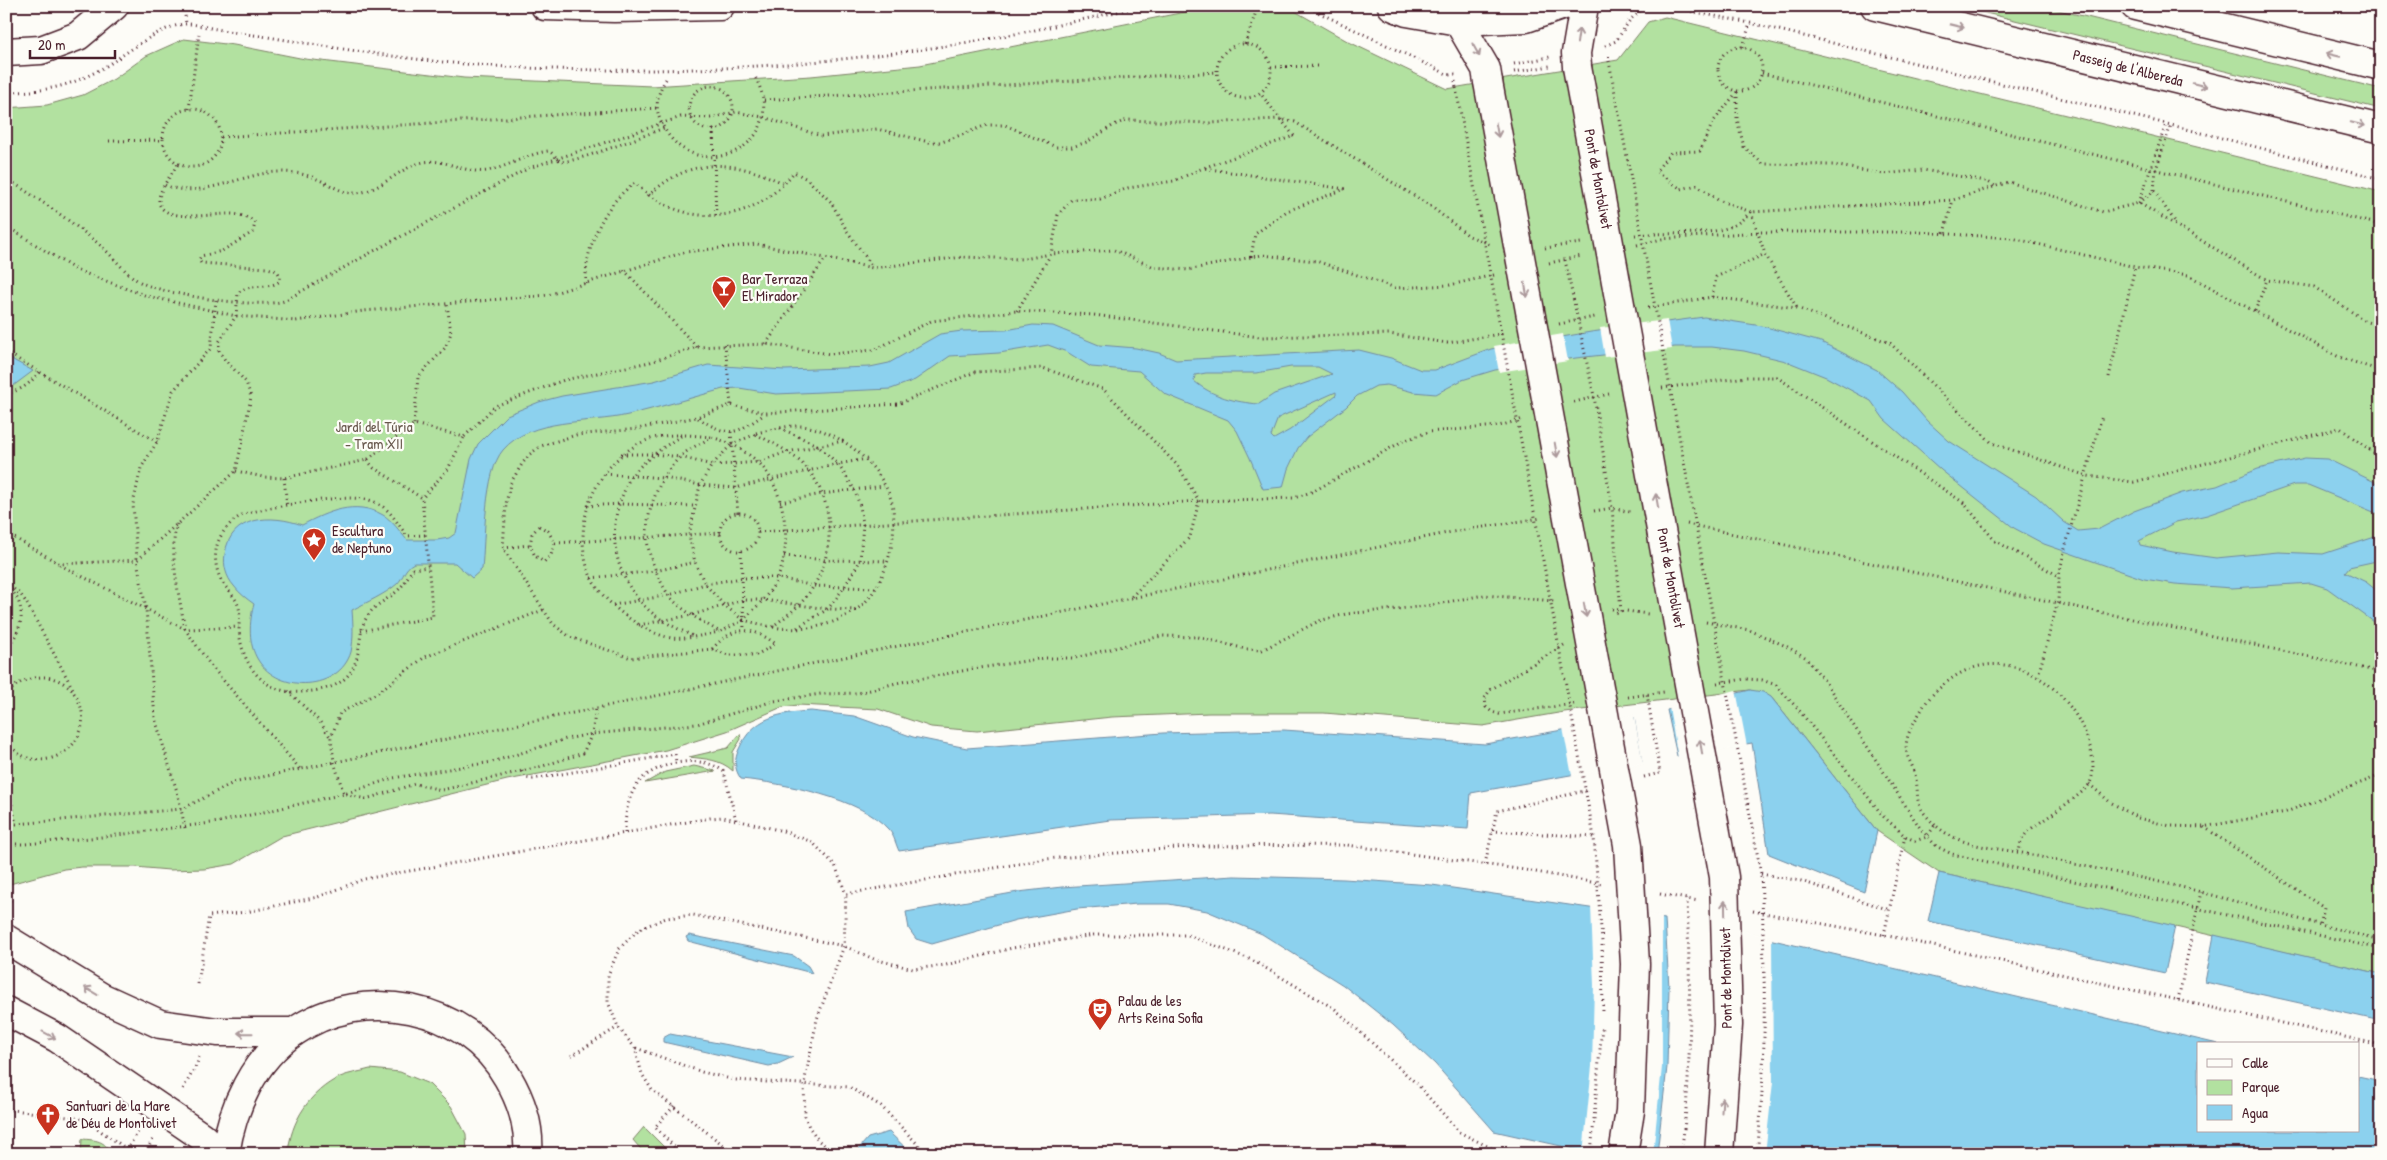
<svg xmlns="http://www.w3.org/2000/svg" width="2387" height="1160" font-family="'Patrick Hand',sans-serif">
<rect width="100%" height="100%" fill="#fdfcf7"/>
<filter id="ink" filterUnits="userSpaceOnUse"><feTurbulence type="fractalNoise" baseFrequency=".02" numOctaves="2"/><feDisplacementMap in="SourceGraphic" scale="10" xChannelSelector="R" yChannelSelector="G"/><feConvolveMatrix kernelMatrix="1 2 1 2 8 2 1 2 1" color-interpolation-filters="sRGB"/></filter>
<g filter="url(#ink)">
<path fill="#b2e1a0" stroke="#7e8066" d="M1215 6H1286L1349 42 1447 89 1618 60 1648 22 1665 17 2381 192V974L1939 873 1877 831 1771 697 1750 690 1564 712 1483 726 1324 713H1209L1112 717 977 731 931 727 878 709 798 705 782 707 727 731 666 750 507 780 282 836 234 864 204 869 169 870 135 867H82L64 869 6 885V108L47 105 83 95 114 79 146 56 184 39 234 45 305 59 464 78 652 86 811 76 920 65Z
M1957 6H2042L2381 89V109Z
M740 734 741 739 733 752V771C720 759 705 759 689 757L728 748Z
M694 766 716 771 645 783 665 772Z
M370 1069 400 1072 429 1084 451 1106 466 1134 467 1154H288C290 1122 310 1091 340 1077 349 1073 360 1072 370 1069Z
M644 1127 671 1154H645L633 1140Z
M82 1139C95 1140 106 1140 110 1154H81Z"/>
<path fill="#8cd1ee" stroke="#728aa0" fill-rule="evenodd" d="M1704 317 1762 326 1821 342 1877 370 1902 392 1927 421 1949 441 2036 496 2064 522 2078 531 2099 529 2134 511 2182 493 2217 486 2258 469 2305 458 2327 459 2381 485V515L2308 485H2294L2207 515 2176 522 2139 541 2140 545 2173 552 2216 558 2278 552 2323 554 2381 535V560L2349 567 2345 572 2366 582 2381 594V627L2327 588 2311 583 2232 588 2175 584 2144 579 2044 544 2014 528 1941 470 1884 419 1871 401 1826 377 1786 361 1744 351 1712 347H1675L1576 358 1495 370 1462 380 1436 394 1413 392 1387 385 1376 386 1357 396 1346 407 1307 437 1298 448 1288 469 1283 487 1263 489 1250 458 1237 431 1228 420 1165 394 1139 371 1091 367 1067 352 1048 345 999 353 950 356 915 380 891 389 776 394 739 388 723 389C691 398 660 407 628 415 590 424 531 417 503 450 484 472 485 540 482 569L472 578 455 563H414C404 568 404 577 397 584 384 595 367 602 352 610 353 623 354 638 351 652 339 691 279 694 258 660 248 644 249 622 254 604 247 599 239 593 234 586 226 577 223 565 225 554 230 515 272 514 302 525 327 512 355 499 383 515 392 520 400 532 407 540H437L449 538 456 533 471 459 478 444 507 415 539 402 562 396 654 381 708 365 785 370 870 367 889 363 940 334 962 331 1006 330 1033 325 1053 326 1099 345 1136 348 1159 353 1176 360 1359 350 1391 358 1421 370H1435L1491 349 1591 332ZM1291 367H1318L1332 374 1274 394 1259 404C1235 402 1213 397 1194 381L1195 375 1206 373H1256ZM1336 392V395L1290 430 1274 439 1271 436 1278 418Z
M6 356 33 371 13 386 6 388Z
M1750 690 1763 692 1771 697 1877 831 1864 892 1769 854 1752 743 1677 756 1667 710Z
M811 711 854 716 913 737 967 748 1163 733 1284 730 1485 744 1634 717 1642 762 1471 793 1468 829 1270 815 1110 820 899 851C896 845 894 835 889 830 862 798 782 783 741 779 734 769 734 760 739 749 753 717 779 713 811 711Z
M1939 873 2175 926 2165 973 1928 921Z
M1234 876 1344 879 1432 885 1665 919 1669 988 1667 1067 1657 1154H1597L1494 1131 1435 1064 1393 1025 1343 985 1262 934 1207 911 1169 904H1137L1077 909 1016 920 932 944 916 939 909 929 906 912 1018 892 1062 887Z
M1713 926 2218 1044H2198V1131H2358V1076L2381 1081V1154H1706L1716 999Z
M689 935 794 956 808 966 812 973 688 941 686 937Z
M2214 935 2381 974V1021L2205 982Z
M670 1034 793 1057 778 1064 769 1066 663 1042V1038Z
M889 1132 912 1154H854L868 1138Z"/>
<path fill="#fdfcf7" d="M1667 320 1672 349 1605 357 1600 328Z
M1563 334 1568 361 1499 372 1494 346Z
M1736 690 1747 746 1678 758 1669 707Z
M1634 715 1643 764 1572 776 1563 728Z
M1591 906 1662 916V1067L1653 1154 1583 1153 1592 1066 1594 985Z
M1712 924 1772 937 1773 1082 1765 1154H1704L1711 1087 1714 999 1710 927Z"/>
<g fill="none" stroke-linecap="round" stroke-linejoin="round">
<defs>
<path id="major" d="M545 6 614 8 720 6
M1392 6 1407 12 1458 21 1526 18 1561 6
M1875 6 2381 129
M2135 6 2381 66
M1458 21 1486 69 1488 82
M6 52 41 50 78 36 114 6
M1577 67 1576 53 1584 6
M6 939 101 997 160 1024 217 1032H294
M6 1011 57 1038 201 1136 220 1154
M225 1154C232 1107 254 1059 294 1032 363 984 466 1004 508 1078 522 1102 530 1127 528 1154"/>
</defs>
<use href="#major" stroke="#4a1f2b" stroke-width="31"/>
<path stroke="#4a1f2b" stroke-width="3" stroke-dasharray="1 4" stroke-linecap="butt" d="M184 6 186 24
M1305 6 1449 75 1456 74
M1678 6 1680 9 1750 23 2171 125 2381 179
M1217 71a27 27 0 1 1 54 0a27 27 0 1 1-54 0Z
M1245 44 1258 6
M1605 46 1616 41 1630 20 1646 6
M1718 69a22 22 0 1 1 44 0a22 22 0 1 1-44 0Z
M1743 47 1750 23
M1609 56V61
M1514 64 1550 57
M1271 67 1320 66
M1514 72 1550 66
M1762 73 2381 225
M666 79C656 95 654 110 663 126 695 189 795 147 754 75
M1455 81 1456 88
M689 108a22 22 0 1 1 44 0a22 22 0 1 1-44 0Z
M6 92C43 92 69 87 101 69 125 56 160 24 188 24 197 24 208 28 217 29 236 33 255 35 274 38 342 49 409 60 477 65 648 77 819 68 988 39 1039 30 1090 18 1142 6
M1737 92 1713 122 1700 151 1671 152 1656 171 1681 189 1697 185 1718 200 1751 212 1953 200 2009 182 2103 212 2139 203 2267 280 2314 287 2367 322 2381 326
M1737 92V119L1744 147 1763 164 1833 165 1883 174 1923 170 1986 181 1995 186
M764 100 1218 72
M163 138a29 29 0 1 1 58 0a29 29 0 1 1-58 0Z
M189 109 199 34
M713 129 716 216
M221 137 657 108
M109 141 162 140
M6 178C38 199 70 220 100 245 113 256 126 275 142 283 167 295 258 309 284 301L372 252 529 168 681 117 711 118 736 112 763 117 821 136 877 129 929 142H942L987 125H1005L1056 147H1072L1087 142 1114 125 1127 120 1209 123 1279 119 1295 122 1429 205 1469 236 1490 244
M165 185C200 201 243 172 280 172 293 172 306 174 317 179 330 184 342 194 356 193 382 191 399 167 424 162 446 158 465 174 487 171 508 167 527 154 548 151 553 153 556 158 560 161 568 166 650 133 664 128
M2154 191 2176 223
M648 196C692 155 734 160 785 184
M2139 203 2154 191 2156 169 2171 125
M2139 203 2166 124
M1751 212 1765 254 1797 308
M6 226 76 270 147 296 236 316 296 321 364 311 548 295 685 252 757 244 873 268 963 257 1024 259 1051 254 1114 250 1154 267 1188 270 1262 255 1316 261 1396 288 1450 285 1494 275
M1944 233 1953 200
M1635 235C1663 232 1707 237 1732 226 1739 223 1745 217 1751 212
M1637 245 1662 239 1759 232H1919L2012 238 2135 267 2188 275 2339 357 2381 371
M1545 248 1581 243
M1251 257 1255 234 1287 211 1345 189 1203 168 1294 136 1260 93
M1565 260 1594 396 1612 508 1621 611 1614 615
M1549 263 1582 256
M624 270 697 347
M586 284C584 249 604 203 635 183 683 230 753 226 794 172L807 179 831 202 847 231 873 267
M1712 297 1716 277 1765 254
M1648 308 1712 297 1797 308 1890 343 1992 443 2087 476 2134 482 2340 428 2381 458
M1017 311 1051 254 1058 215 1072 199H1100L1128 188 1174 181 1203 168
M2255 311 2267 280
M1559 324 1595 317
M725 344 731 405
M766 344 825 259
M6 352 157 442
M2109 377 2135 267
M1662 388 1747 377H1777L1964 503 1995 541 2059 576
M6 394C22 390 30 384 40 371
M1574 402 1609 394
M698 418C731 438 734 435 765 414
M414 424 418 377 445 348 451 333 447 304
M780 428 817 445 838 464 854 489 860 506 863 524 860 561 845 586 828 609 795 629
M731 432 738 514
M756 433C771 430 786 425 801 426 816 427 832 434 844 442 864 454 886 479 892 503 899 537 885 590 856 610 831 627 802 632 773 627
M756 434C774 444 796 454 809 471 840 511 834 569 799 605 791 613 781 620 772 627L743 620 720 632C705 623 678 609 668 594 659 581 647 553 647 537 646 510 660 476 680 457 688 449 702 443 712 437L732 444Z
M681 436C663 447 647 458 633 474 628 479 626 488 623 494 607 530 614 571 640 601 654 618 674 627 693 636
M711 437C691 435 669 433 650 439 597 458 568 525 591 577 601 601 641 631 667 637 682 641 704 635 719 632
M732 444C740 449 750 455 757 461 785 487 794 545 777 579 769 595 756 608 743 620L723 604 705 584 695 562 689 535 700 485 712 465Z
M2369 450 2381 447
M621 454H653L680 457 712 465 734 464 758 462 787 452 843 441
M367 460 374 468 422 498 448 469 464 437
M236 471 263 477 284 478 367 460 414 424 464 437 495 406 564 380 650 362 697 347 766 344 830 354 874 350 931 321 1017 311 1094 315 1260 337 1389 334 1447 343 1506 333
M605 474 664 478 700 485 735 488 838 464 867 459
M284 478 287 506
M780 502 822 494 884 486
M587 506 619 504 694 506
M1594 511 1612 508 1630 512
M720 532a19 19 0 1 1 38 0a19 19 0 1 1-38 0Z
M177 524C168 553 180 599 185 629L239 627
M1687 524 2381 672
M539 526 548 531 555 543 551 555 544 562 535 556 530 545 532 534Z
M758 532 1199 501 1294 498 1314 491 1403 441 1428 432 1499 426 1523 419
M6 533 60 564 137 560 236 471 251 397 246 382 225 360 219 351V342L236 316 238 293C249 282 267 291 280 281 280 271 276 270 267 268L201 263 199 260 201 256 222 251 253 232 255 223C249 217 239 214 230 214 218 213 157 225 159 199 160 188 172 174 178 164
M425 535 407 536C395 521 391 507 369 500 345 493 270 507 244 514 219 527 208 553 221 580 226 589 235 596 238 605 241 612 239 620 239 627 240 663 263 695 302 692 335 690 355 681 359 646 361 636 361 626 367 617 374 605 385 601 395 593 403 587 407 577 413 569L428 567
M555 543 721 533
M503 548 529 545
M741 551 744 630
M784 556 826 560 888 561
M60 565 185 629 211 666 300 769
M591 578 655 571 695 562
M6 583 21 595 26 602 73 689
M613 605 669 595 705 584 742 578H778L814 586 875 588
M1612 609 1648 614
M543 610 425 657 377 693 340 713 331 738 334 762 344 794 366 799 415 784 442 790 543 766 583 753 592 734 596 708
M1706 622 1749 630 1786 646 1805 657 1824 680 1920 828 1936 846 1952 854 2381 949
M639 625 692 615 743 600H763L828 609 856 610
M361 631 433 617 422 498
M1564 645 1490 690 1485 698 1486 707 1492 712 1499 714 1574 704
M6 649C23 629 28 608 9 587
M712 649C734 625 751 626 776 644L756 655H728L712 649 631 658 570 637 553 624 503 548 506 504 510 484 522 464 530 454 541 446 576 435 637 429 697 417 731 405 766 413 898 404 975 372 1043 368 1103 389 1178 466 1199 501 1190 537 1130 598
M2038 676 2058 601 2059 576 2064 552 2102 416
M1717 683 1746 679 1762 680 1776 685 1798 709 1884 817 1905 836 1915 841 1927 837 1935 825C1961 848 1995 847 2027 854 2085 867 2144 877 2201 892 2261 908 2320 926 2381 940
M288 691 320 722 331 738
M6 697C13 684 27 678 41 677 53 676 67 683 74 693 107 742 36 787 6 740
M1628 697 1664 692
M522 771 525 778 533 779 675 754 676 763
M6 775 16 824
M1644 777 1660 773 1647 694
M2089 784 2110 802 2138 818 2170 826 2203 827 2286 812 2376 777 2381 772
M6 825 182 809 233 783 1452 532 1541 518
M1935 825C1908 799 1923 797 1913 768 1911 763 1908 759 1907 754 1903 737 1914 723 1922 709 1929 696 1942 685 1954 677 2007 643 2065 683 2086 735 2092 750 2096 768 2090 783 2084 795 2040 821 2027 832L2021 841 2019 852
M2204 827 2324 908 2320 926
M185 828 178 795 155 718 146 609 137 560 133 504 141 468 157 442 173 391 211 348 216 300
M1492 831 1594 837
M625 833C625 815 627 797 639 782 656 762 703 753 724 772L736 820
M6 844H25L101 837 219 822 344 794 393 778 492 762 566 739 592 734 697 724 774 701 821 694 859 693 896 683 967 670 1045 658H1075L1161 636 1198 637 1246 649 1262 650 1319 621 1346 614 1426 606 1484 595 1554 601
M1485 864 1497 811 1589 790
M1761 874 1801 881 1890 910
M6 876 11 904
M1660 894 1698 901
M1753 911 1884 935 2381 1045
M1884 935 1905 836
M198 984 209 916 246 912 318 897 364 879 710 818 723 817 783 831 812 842 835 865 846 894 1046 859 1200 846 1347 845 1525 870 1602 884
M2178 1000 2201 892
M636 1048 702 1072 735 1080 849 1087 881 1106 927 1154
M571 1056 618 1027
M183 1089 197 1064 199 1057
M674 1106 655 1127 681 1154
M6 1109 83 1119 127 1149 140 1129
M145 1154 154 1137
M735 1154 652 1090 642 1074 635 1048 618 1027 608 1002V975L619 949 639 929 666 918 693 915 844 946 874 959 913 969 946 965 1012 948 1094 935H1188L1252 960 1335 1009 1418 1085 1459 1132 1503 1154
M836 1154 819 1141 809 1127 805 1116 804 1084 817 1019 844 946 846 894
M1681 1154C1693 1067 1690 986 1687 899"/>
<use href="#major" stroke="#fdfcf7" stroke-width="28"/>
<defs>
<path id="major-bridge" d="M1577 67 1724 877 1728 1025 1719 1154
M1488 82 1628 845 1635 964 1630 1111 1623 1154"/>
</defs>
<use href="#major-bridge" stroke="#4a1f2b" stroke-width="31" stroke-linecap="butt"/>
<path stroke="#4a1f2b" stroke-width="3" stroke-dasharray="1 4" stroke-linecap="butt" d="M1609 61 1761 874C1765 968 1767 1060 1757 1154
M1456 88 1594 837 1602 942 1603 1014
M1591 1154 1602 1026"/>
<use href="#major-bridge" stroke="#fdfcf7" stroke-width="28"/>
</g>
<defs><path id="oneway-shaft" d="M-6 0H5M1.5-3L5.5 0L1.5 3" fill="none" stroke-width="1.6" stroke-linecap="round" stroke-linejoin="round" transform="scale(1.25)"/></defs>
<g stroke="#ac999b">
<use href="#oneway-shaft" transform="translate(1957 26) rotate(14)"/>
<use href="#oneway-shaft" transform="translate(1578 36) rotate(-82)"/>
<use href="#oneway-shaft" transform="translate(1476 50) rotate(61)"/>
<use href="#oneway-shaft" transform="translate(2333 55) rotate(-166)"/>
<use href="#oneway-shaft" transform="translate(2200 85) rotate(14)"/>
<use href="#oneway-shaft" transform="translate(2358 124) rotate(14)"/>
<use href="#oneway-shaft" transform="translate(1497 130) rotate(80)"/>
<use href="#oneway-shaft" transform="translate(1526 290) rotate(80)"/>
<use href="#oneway-shaft" transform="translate(1556 450) rotate(80)"/>
<use href="#oneway-shaft" transform="translate(1657 501) rotate(-100)"/>
<use href="#oneway-shaft" transform="translate(1585 610) rotate(80)"/>
<use href="#oneway-shaft" transform="translate(1701 747) rotate(-100)"/>
<use href="#oneway-shaft" transform="translate(1725 908) rotate(-91)"/>
<use href="#oneway-shaft" transform="translate(91 991) rotate(-149)"/>
<use href="#oneway-shaft" transform="translate(245 1033) rotate(-179)"/>
<use href="#oneway-shaft" transform="translate(49 1035) rotate(28)"/>
<use href="#oneway-shaft" transform="translate(1722 1105) rotate(-86)"/>
</g>
</g>
<defs>
<symbol id="bar-pin" viewBox="-11 -11 22 30"><path d="M0 17L-7.5 6A9.5 9.5 0 1 1 7.5 6Z" fill="#c8321e" stroke="#fdfcf7"/><path d="M-6-5H6L.8 .8V4.5H3.5V6h-7V4.5H-.8V.8Z" fill="#fff"/></symbol>
<symbol id="sight-pin" viewBox="-11 -11 22 30"><path d="M0 17L-7.5 6A9.5 9.5 0 1 1 7.5 6Z" fill="#c8321e" stroke="#fdfcf7"/><path d="M0-6L1.8-2.2L6-1.7L2.9 1.2L3.7 5.4L0 3.3L-3.7 5.4L-2.9 1.2L-6-1.7L-1.8-2.2Z" fill="#fff"/></symbol>
<symbol id="theatre-pin" viewBox="-11 -11 22 30"><path d="M0 17L-7.5 6A9.5 9.5 0 1 1 7.5 6Z" fill="#c8321e" stroke="#fdfcf7"/><path d="M-5-5.5Q0-4 5-5.5V0Q5 5 0 6Q-5 5-5 0ZM-3.3-2.5H-1v1.5H-3.3ZM1-2.5H3.3v1.5H1ZM-2.8 1Q0 5.5 2.8 1Z" fill="#fff"/></symbol>
<symbol id="church-pin" viewBox="-11 -11 22 30"><path d="M0 17L-7.5 6A9.5 9.5 0 1 1 7.5 6Z" fill="#c8321e" stroke="#fdfcf7"/><path d="M-1.2-6h2.4v3.5h3.3v2.4h-3.3V6h-2.4V-.1h-3.3v-2.4h3.3Z" fill="#fff"/></symbol>
</defs>
<g fill-rule="evenodd">
<use href="#bar-pin" x="710" y="274" width="28" height="38"/>
<use href="#sight-pin" x="300" y="526" width="28" height="38"/>
<use href="#theatre-pin" x="1086" y="996" width="28" height="38"/>
<use href="#church-pin" x="34" y="1101" width="28" height="38"/>
</g>
<g text-anchor="middle" stroke-width="4.5" stroke-linejoin="round" paint-order="stroke">
<g font-size="15" fill="#4a1f2b" stroke="#fdfcf7">
<text transform="translate(2128 68) rotate(14)" y="5">Passeig de l'Albereda</text>
<text transform="translate(1598 179) rotate(80)" y="5">Pont de Montolivet</text>
<text transform="translate(1671 578) rotate(80)" y="5">Pont de Montolivet</text>
<text transform="translate(1726 978) rotate(-91)" y="5">Pont de Montolivet</text>
</g>
<g font-size="15" fill="#4a1f2b" stroke="#fdfcf7" text-anchor="start">
<text x="742" y="284">Bar Terraza<tspan x="742" dy="17">El Mirador</tspan></text>
<text x="332" y="536">Escultura<tspan x="332" dy="17">de Neptuno</tspan></text>
<text x="1118" y="1006">Palau de les<tspan x="1118" dy="17">Arts Reina Sofia</tspan></text>
<text x="66" y="1111">Santuari de la Mare<tspan x="66" dy="17">de Déu de Montolivet</tspan></text>
</g>
<g font-size="15" fill="#69594e" stroke="#fdfcf7">
<text x="374" y="432">Jardí del Túria<tspan x="374" dy="17">- Tram XII</tspan></text>
</g>
</g>
<rect width="2387" height="1160" fill="none" stroke="#fdfcf7" stroke-width="25"/>
<rect x="12" y="12" width="2362" height="1135" fill="none" stroke="#4a1f2b" stroke-width="2" filter="url(#ink)"/>
<rect x="2197" y="1042" width="162" height="90" fill="#fdfcf7" stroke="#b5a4a5"/>
<rect x="2207" y="1059" width="25" height="8" fill="#fdfcf7" stroke="#b5a4a5"/>
<text x="2242" y="1068" font-size="15" fill="#4a1f2b">Calle</text>
<rect x="2207" y="1080" width="25" height="15" fill="#b2e1a0" stroke="#b5a4a5"/>
<text x="2242" y="1092" font-size="15" fill="#4a1f2b">Parque</text>
<rect x="2207" y="1105" width="25" height="15" fill="#8cd1ee" stroke="#b5a4a5"/>
<text x="2242" y="1118" font-size="15" fill="#4a1f2b">Agua</text>
<path d="M30 50v8h85v-8" fill="none" stroke="#4a1f2b" stroke-width="2.5"/>
<text x="38" y="50" font-size="15" fill="#4a1f2b" stroke="#fdfcf7" stroke-width="4" paint-order="stroke">20 m</text>
</svg>
